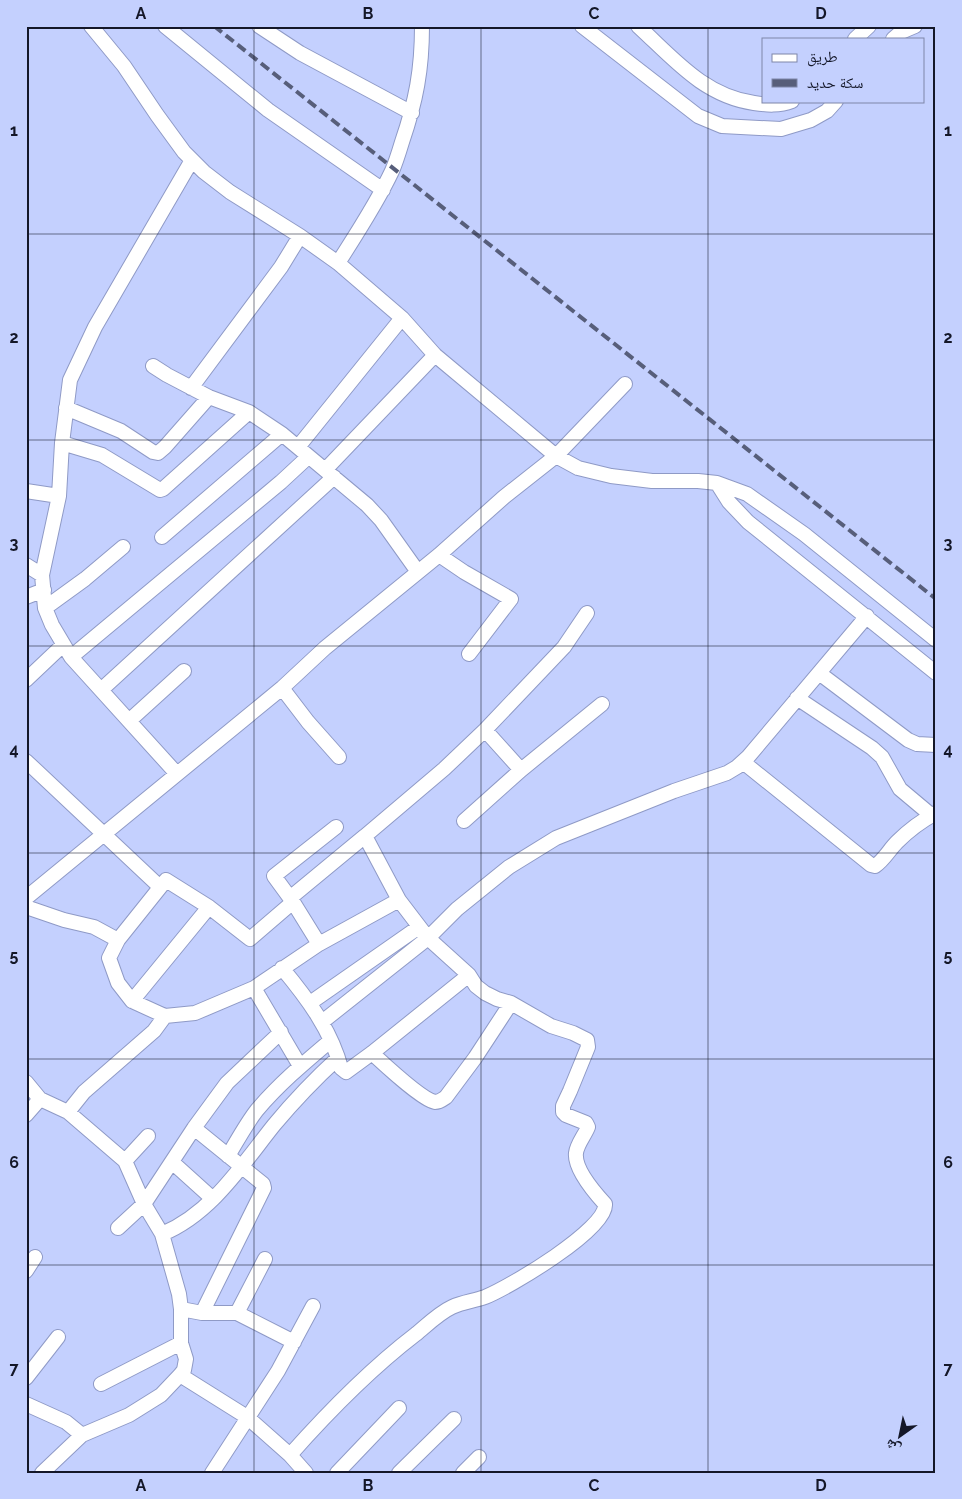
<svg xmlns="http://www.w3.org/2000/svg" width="962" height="1499" font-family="Raleway,'Noto Naskh Arabic',sans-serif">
<rect width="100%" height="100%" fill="#c4d0fe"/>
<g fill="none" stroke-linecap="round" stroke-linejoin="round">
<defs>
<path id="minor" d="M91 26 124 66 157 115 184 152 204 172 230 192 300 236 338 263 402 318 435 355 556 456 578 468 611 476 652 481H698L717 483 747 494 804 534 936 640
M165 26 268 110 383 190
M259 26 300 53 412 113
M582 26 698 116 722 126 781 129 811 120 827 111 836 101
M638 26C674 59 704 96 754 103 767 105 779 106 792 101
M855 39 869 26
M893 39 901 32 915 26
M338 263C357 233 377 203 392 171 396 162 399 152 402 142 416 101 422 70 422 26
M153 366 167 375 209 397 249 412 282 434 367 505 381 520 418 572
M191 388 281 267 300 236
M66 408 121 431 153 452 158 453 165 447 209 397
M62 443 102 455 160 490 163 489 249 412
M298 447 402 318
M325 470 435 355
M717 483 729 502 748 522 936 673
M26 491 59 496
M162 537 282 434
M439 555 464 572 511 599 469 654
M26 565 42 575
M26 597 44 590
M45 608 85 579 123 547
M71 657 281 482 308 457
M819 673 908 740 917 744 936 745
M26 680 63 645
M282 688 308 722 339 757
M101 690 334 477
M797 698 872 748 882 757 900 789 931 815
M130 720 184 671
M485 730 521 770
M26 761 160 887
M743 762 871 865 875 866C884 860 889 850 897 842 909 830 921 821 936 813
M177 774 71 657 52 625 45 608 42 575 59 496 62 443 70 380 95 327 192 160
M464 821 521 770 602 704
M26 898 282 688 325 648 439 555 504 497 556 456 625 384
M290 898 365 836
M293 902 250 939 209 907 166 880 118 940 109 958 118 983 132 1001 165 1016 195 1013 254 988 319 944 399 900
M26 907 64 920 94 927 118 940
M319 944 293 902 274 876 336 827
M282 968C307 998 331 1030 341 1068L346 1072 372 1053 469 975
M254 988 300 1066
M132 1001 209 907
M310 1003 419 927
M322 1022 428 938 457 909 509 867 556 838 674 791 727 773 737 767 748 757 867 616
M372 1053C384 1064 421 1099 435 1102 440 1102 443 1099 446 1097L475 1058 511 1003
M26 1082 40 1099 68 1112 125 1161 144 1204 162 1234 179 1294 181 1309V1343L186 1359 184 1370 180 1375 161 1395 129 1415 82 1435 42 1473
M68 1112 84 1092 154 1031 165 1016
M26 1115 40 1099
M228 1156C237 1141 246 1124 257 1110 279 1084 304 1063 330 1041
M125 1161 148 1136
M172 1162 213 1199
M118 1228 144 1204 194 1128 227 1083 281 1032
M162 1234C211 1214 242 1165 274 1125 294 1101 315 1079 338 1058
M26 1271 35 1257
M181 1309 202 1313 264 1188 263 1184 194 1128
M202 1313H237L294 1342
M237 1313 265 1259
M180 1375 247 1417 290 1455 306 1473
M26 1378 58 1337
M101 1384 181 1343
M26 1404 66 1422 82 1435
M290 1455C329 1411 369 1370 416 1334 427 1325 439 1313 452 1307 463 1302 474 1301 485 1297 508 1288 608 1229 605 1204 595 1193 574 1169 576 1153 577 1144 585 1135 588 1127L586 1123 566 1115 563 1112V1106L570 1091 588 1047 587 1040 573 1033 551 1026 511 1003 497 999 485 993 476 986 469 975 428 938 399 900 365 836 444 769 485 730 564 647 587 613
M212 1473 278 1371 313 1306
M337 1473 399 1408
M399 1473 454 1419
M463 1473 479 1457"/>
</defs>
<use href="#minor" stroke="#8f9ac6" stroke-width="16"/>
<use href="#minor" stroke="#fff" stroke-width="14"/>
<path stroke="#575e7a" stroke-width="4" stroke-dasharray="10 5" stroke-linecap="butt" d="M214 26 936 599"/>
</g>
<path fill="none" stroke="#141728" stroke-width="1" stroke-opacity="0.55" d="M254 26V1473M481 26V1473M708 26V1473M26 234H936M26 440H936M26 646H936M26 853H936M26 1059H936M26 1265H936"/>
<rect width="962" height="1499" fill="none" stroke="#c4d0fe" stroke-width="55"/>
<rect x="762" y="38" width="162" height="65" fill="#c4d0fe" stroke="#7e86a8"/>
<rect x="772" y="54" width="25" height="8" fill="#ffffff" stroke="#7e86a8"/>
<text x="807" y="62" font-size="15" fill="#141728">طريق</text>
<rect x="772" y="79" width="25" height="8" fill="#575e7a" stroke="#7e86a8"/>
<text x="807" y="88" font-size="15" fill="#141728">سكة حديد</text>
<g transform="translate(900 1436) rotate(213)" stroke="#c4d0fe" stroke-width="4" paint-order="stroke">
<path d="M0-4L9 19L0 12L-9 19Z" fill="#141728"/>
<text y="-8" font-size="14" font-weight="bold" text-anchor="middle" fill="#141728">ش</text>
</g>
<rect x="28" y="28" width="906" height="1444" fill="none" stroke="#141728" stroke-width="2"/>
<g font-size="16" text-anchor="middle" font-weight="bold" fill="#141728">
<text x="141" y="19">A</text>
<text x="368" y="19">B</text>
<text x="594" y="19">C</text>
<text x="821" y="19">D</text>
<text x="14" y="136">1</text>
<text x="948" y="136">1</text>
<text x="14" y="343">2</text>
<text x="948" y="343">2</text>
<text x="14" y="549">3</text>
<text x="948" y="549">3</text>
<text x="14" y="755">4</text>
<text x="948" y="755">4</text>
<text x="14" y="961">5</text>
<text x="948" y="961">5</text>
<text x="14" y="1168">6</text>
<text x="948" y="1168">6</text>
<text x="14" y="1374">7</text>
<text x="948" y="1374">7</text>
<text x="141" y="1491">A</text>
<text x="368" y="1491">B</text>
<text x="594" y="1491">C</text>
<text x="821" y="1491">D</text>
</g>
</svg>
